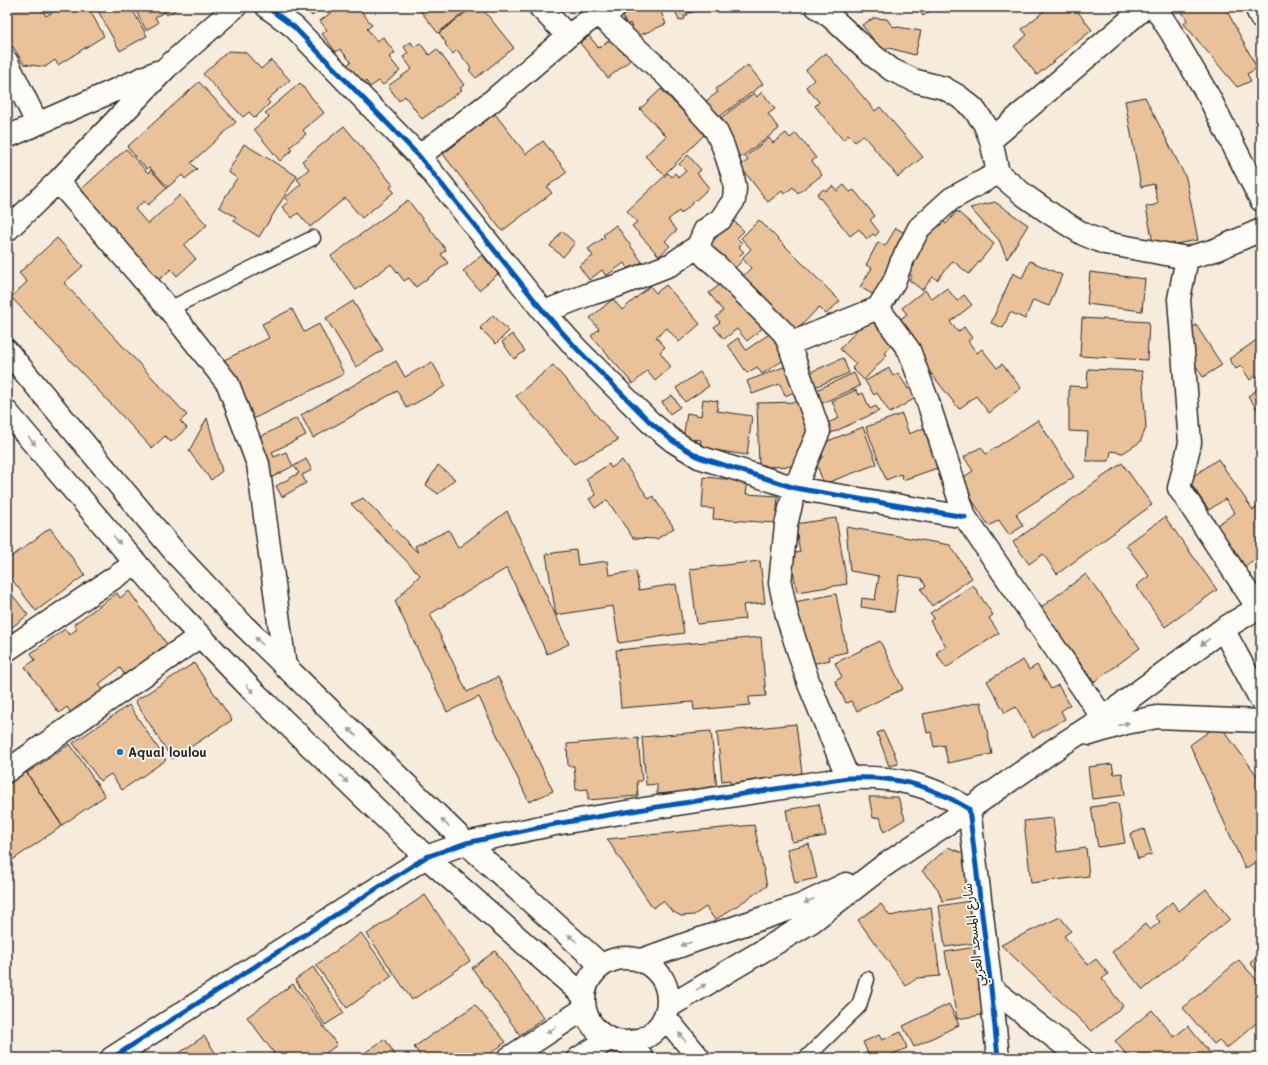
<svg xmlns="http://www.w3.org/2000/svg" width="1268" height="1065" font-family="Mali,'Playpen Sans Arabic',sans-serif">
<rect width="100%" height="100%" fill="#f7ebdb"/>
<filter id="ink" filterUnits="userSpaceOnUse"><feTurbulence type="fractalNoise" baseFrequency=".025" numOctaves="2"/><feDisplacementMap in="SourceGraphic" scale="8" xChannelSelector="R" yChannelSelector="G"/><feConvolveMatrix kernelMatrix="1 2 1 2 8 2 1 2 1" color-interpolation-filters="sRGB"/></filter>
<g filter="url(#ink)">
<path fill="#e9c299" stroke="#2b2b2b" d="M7 7H40L46 16 58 9 57 7H88L104 36 58 65 55 60 45 67 24 64 13 47 10 50 7 45Z
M101 7H131L147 36 120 51 97 9Z
M134 7H180L167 15 165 12 155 17 158 23 146 30Z
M304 7H330L323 13 320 9 312 16Z
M338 7H348L351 10 355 7H358L372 25 367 29 377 41 383 37 395 53 389 57 400 71 383 85 379 81 370 87 366 81 361 85 346 66 351 62 340 49 336 52 322 34 327 30 320 21Z
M414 7H471L438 33 418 8 416 9Z
M473 7H488L490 9 485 12 514 48 476 78 469 70 471 68 457 50 453 54 445 44 446 43 439 33Z
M641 7H659L666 24 636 37 630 23 627 25 622 15Z
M674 7H685L688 15 684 16 685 19 679 21Z
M687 7H695L697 11 689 13Z
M917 7H936L923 16Z
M1049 7H1060L1063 10 1067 7H1074L1092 30 1037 75 1014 46 1027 35 1022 29Z
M1179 7H1225L1257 68 1247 74 1251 81 1237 87 1184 24 1187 20Z
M874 18 887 19 892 26 921 31 915 55 889 48 883 52 862 25Z
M589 36 599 48 615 36 633 58 608 78 580 43Z
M411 42 414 47 420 43 429 55 437 49 464 85 460 88 462 90 422 119 405 96 399 101 388 86 412 69 403 57 408 53 404 47Z
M228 51 245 52 261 69 271 60 290 80 267 100 270 103 255 118 249 112 243 117 203 74Z
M826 53 875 111 880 107 923 157 898 177 863 135 855 142 848 135 843 140 815 106 819 102 806 87 814 80 806 70Z
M748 65 763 84 715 120 702 104 718 92 716 89Z
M199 82 236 122 191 163 197 169 185 179 182 175 168 187 149 167 147 169 127 147Z
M300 83 324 113 303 130 306 134 290 147 292 150 280 161 254 129 269 117 265 113Z
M661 89 705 134 664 175 645 156 666 136 640 109Z
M762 92 775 109 768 114 779 129 740 158 714 123 754 93 757 97Z
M1145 97 1186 178 1198 240 1154 248 1146 207 1158 204 1154 184 1141 187 1125 101Z
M495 114 526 154 543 141 567 172 547 187 552 193 502 231 443 154 461 140 457 134 477 119 481 124Z
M344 126 393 185 390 187 394 192 362 218 345 198 310 227 298 213 292 218 282 207 288 202 285 198 301 184 297 179 309 169 302 161Z
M786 133 790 138 796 133 816 158 812 161 822 175 798 193 793 187 784 194 782 191 768 202 740 166 748 160 745 157 769 138 773 143Z
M244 144 297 176 259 237 234 221 236 217 219 207 237 178 228 172Z
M126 149 148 173 151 170 167 188 148 205 144 201 135 209 148 224 180 195 207 225 184 245 196 259 177 276 171 269 153 285 77 193Z
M688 155 701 170 697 173 709 188 681 214 679 211 668 220 677 230 665 241 670 246 659 256 632 226 637 222 627 211 668 173 672 177 675 173 679 177 686 171 679 164Z
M844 185 850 192 854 190 875 216 870 220 879 232 875 236 873 234 867 239 859 229 850 236 817 194 824 189 826 191 833 186 837 191Z
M408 200 446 250 441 254 448 263 416 287 409 278 404 281 391 264 356 290 331 256Z
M995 202 1028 225 1007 259 999 240 970 208Z
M957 211 994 244 969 274 953 261 937 280 933 277 922 290 909 280 912 276 908 273 915 265 907 258 940 219 946 224Z
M733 220 744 231 737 238 742 243 739 247 744 252 738 257 742 261 731 272 707 247Z
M759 220 840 301 826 314 819 307 794 333 735 284 751 268 742 258 751 249 741 238Z
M616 225 642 262 629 271 624 263 606 276 602 270 589 280 579 266 593 256 588 249 605 237 603 235Z
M896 228 910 236 876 296 860 287 872 268 866 265 878 242 885 246Z
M562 231 575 243 563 257 550 246Z
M57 238 83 266 64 283 187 415 180 421 187 428 171 442 165 436 152 448 11 297 27 282 19 273Z
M482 255 498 274 479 290 463 271Z
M1030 261 1062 275 1049 306 1033 300 1025 319 1010 312 1003 328 991 323 1013 273 1022 278Z
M1090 272 1145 279 1142 311 1087 304Z
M726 280 764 327 747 341 737 329 724 339 714 327 720 322 716 317 723 311 709 293Z
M666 285 700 324 679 342 667 328 656 337 665 347 660 352 671 367 655 381 647 371 633 384 591 336 599 329 590 318 613 299 622 310 650 286 656 293Z
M947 288 957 301 964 295 972 305 950 322 958 332 964 327 972 338 968 341 977 353 982 349 997 368 1002 364 1021 388 989 413 976 396 959 409 893 325 907 314 902 308 925 290 932 299Z
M353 301 383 350 356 367 326 318Z
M292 309 304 332 319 324 344 374 253 419 224 360 269 338 262 324Z
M493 315 509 331 496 344 480 328Z
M870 315 897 339 884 353 887 355 864 380 852 368 856 364 840 349Z
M1082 318 1149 322 1147 360 1080 356Z
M1196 325 1222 365 1203 377 1186 351 1184 333Z
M772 332 789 358 783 362 782 361 762 374 757 367 747 373 728 345 738 338 746 350Z
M512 334 525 351 514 359 502 342Z
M1261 337V382L1256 375 1250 380 1241 366 1236 369 1229 359Z
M843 358 849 373 810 389 804 375Z
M396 361 405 377 432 362 446 386 407 408 397 391 313 438 301 415Z
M553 365 618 440 574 464 516 396Z
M789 365 799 390 785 396 780 384 752 394 747 381Z
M889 368 893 376 898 373 908 389 913 386 919 396 890 413 877 393 874 395 865 381Z
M1088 369 1142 371 1146 428 1140 442 1123 453 1111 451 1109 461H1086L1088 432 1069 431V386L1087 387Z
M700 372 709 386 685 402 676 388Z
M854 373 860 386 818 405 812 392Z
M1261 387V415L1248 396Z
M856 390 858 395 863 393 870 409 876 406 879 411 825 436 821 426 839 418 832 401Z
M672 395 680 407 670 414 662 402Z
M703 399 718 401 717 411 752 416 747 455 700 448 701 440 683 438 687 413 701 416Z
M798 402 814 423 799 447 800 466 759 467 757 403Z
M902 414 909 434 929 426 943 466 903 480 901 474 886 480 866 427Z
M207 418 222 471 211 480 189 451Z
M297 418 306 435 272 452 274 457 286 452 293 466 269 479 250 442Z
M1038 420 1074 477 1016 514 1023 526 1009 535 999 520 989 526 959 480 973 471 964 457 981 447 986 454Z
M863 427 877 464 824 484 815 460 823 457 818 445Z
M306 459 312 470 302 475 306 483 282 497 276 486 299 473 294 466Z
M1218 459 1253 510 1261 505V555L1245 566 1217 525 1235 513 1225 499 1209 510 1188 480Z
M622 460 649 499 653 496 674 528 657 539 633 538 607 500 595 508 589 499 596 495 586 479 609 464 611 468Z
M1122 463 1152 505 1057 574 1043 554 1029 564 1013 542Z
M438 465 455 479 438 494 426 485Z
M704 477 748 481 746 494 778 496 776 523 713 519 714 509 702 508Z
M363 498 418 553 415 546 449 530 458 548 507 511 569 644 547 654 507 568 430 614 467 692 498 677 553 791 529 802 479 697 447 712 395 601 420 575 351 504Z
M1165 517 1217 590 1165 627 1136 586 1149 576 1126 545Z
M836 518 847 584 797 592 790 554 800 552 795 524Z
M846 527 950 545 972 578 932 606 921 589 926 586 921 578 899 575 894 612 861 607 862 598 875 600 879 576 850 571Z
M50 528 85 575 36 611 7 573V560Z
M576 550 578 565 607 561 609 575 636 571 639 590 676 584 684 633 619 643 613 606 556 615 546 554Z
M760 561 765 603 743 605 745 619 697 624 690 569Z
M1086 574 1140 648 1094 682 1040 608Z
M973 585 993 615 989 618 999 633 946 668 936 653 946 646 930 621 934 618 930 613Z
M7 588 28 615 7 631Z
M129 591 167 644 125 675 120 668 99 684 103 690 71 713 67 707 59 713 25 667 35 660 31 653 65 629 69 635 77 629 74 624 117 593 120 598Z
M836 594 847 652 829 656 830 660 807 665 789 603Z
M761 637 766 696 749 697 750 705 694 710 693 702 621 708 616 650Z
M880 641 903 689 857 711 851 701 846 703 835 681 842 677 835 663Z
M1023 660 1029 670 1037 665 1051 689 1058 685 1070 705 1061 711 1065 719 1033 737 1016 707 1005 713 987 681Z
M194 663 232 720 172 759 135 701Z
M981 702 992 754 948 763 944 745 934 747 931 732 927 733 923 714Z
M129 705 166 760 122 790 111 774 100 781 73 743Z
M796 724 803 782 731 790 730 780 722 781 717 732Z
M1219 724 1261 781V858L1245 869 1190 745Z
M711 731 717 789 657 794V784L646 785 642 737Z
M883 731 894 752 898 764 889 766 877 733Z
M7 732 11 737 8 739 11 742 7 745Z
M638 738 642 781H637L638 796 588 800V789L576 790 574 766H568L567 744Z
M70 744 105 796 62 825 27 773Z
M1112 764 1114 774 1122 773 1125 795 1092 799 1088 767Z
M26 772 62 826 11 861 7 855V785Z
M869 797H898L905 819 884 832 880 817 873 818Z
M1118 803 1125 843 1098 847 1091 807Z
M819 804 826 836 792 842 786 810Z
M1053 818 1057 852 1086 848 1089 876 1031 883 1024 821Z
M754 825 767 886 715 920 706 907 694 915 681 916 672 911 663 901 653 908 607 839Z
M1144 829 1152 854 1138 859 1130 834Z
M809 844 817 878 795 883 787 849Z
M948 847 967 855 968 896 942 901 938 889 922 871Z
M1206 889 1230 919 1143 990 1112 952 1145 924 1150 930 1160 922 1155 916 1172 902 1179 911Z
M425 895 470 961 412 1000 367 934Z
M970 901 976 943 945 947 939 906Z
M881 904 890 916 931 907 940 976 917 978 906 986 858 920Z
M1060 917 1071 931 1064 936 1088 965 1096 959 1108 974 1102 979 1123 1006 1092 1031 1001 945Z
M361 933 392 976 347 1008 316 965Z
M976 947 987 1014 957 1019 945 952Z
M495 951 544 1018 520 1035 472 968Z
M1261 954V976L1250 963Z
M1239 960 1261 985V1019L1226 1049 1219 1040 1214 1044 1183 1008Z
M313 967 344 1013 325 1025 295 980Z
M293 984 337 1045 319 1058H267L274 1053 247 1017Z
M949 1004 959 1025 914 1047 903 1026Z
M475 1005 506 1042 484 1058H422L414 1047Z
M1152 1010 1174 1037 1188 1026 1214 1058H1129L1115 1041Z
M901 1032 907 1048 884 1058H870L863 1042 879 1035 882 1040Z
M204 1036 219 1058H172Z
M385 1039 397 1058H357Z
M408 1053 411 1058H400Z"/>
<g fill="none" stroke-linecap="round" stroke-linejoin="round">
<defs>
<path id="lane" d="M169 309 313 238
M806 1058 859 1006 867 979"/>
<path id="street" d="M267 7 294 27 419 156 544 312 577 349 650 422 673 441 699 457 795 488 965 517
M540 7 568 36
M817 7 832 18 871 54 892 70 916 81 944 88 958 96 973 108 984 123 991 140 998 173 1024 195 1051 214 1083 234 1105 243 1187 258 1215 250 1261 230
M1256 7 1261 18
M598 14 667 76 710 123 716 131 723 146 733 176 735 188 734 200 721 219 705 230 698 246 706 257 717 266 784 333 789 344 878 308 894 282 901 263 919 228 951 199 998 173
M7 62 37 123
M7 137 157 72
M991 140 1145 7
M419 156 492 101 568 36 598 14 616 7
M58 181 169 309 228 384 258 464 285 667
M7 230 58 181 166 68 235 7
M1187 258 1179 299 1190 443 1179 488 1258 608
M878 308 909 350 928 402 965 517 1103 718
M544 312 587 295 616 286 672 264 698 246
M789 344 819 431 795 488 786 525 780 583 787 616 809 684 848 778
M7 650 136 563
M7 771 200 636
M991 988 1081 1058
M112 1058 426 857 466 843 555 824 644 809 848 778C896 776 928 784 969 809"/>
<path id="secondary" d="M1155 7 1171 32 1209 97 1261 200
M7 351 179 557 242 624 466 843 601 965
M7 412 181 616 253 691 426 857 583 995
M1223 629 1261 700
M1090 734 1126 723 1157 717 1261 721
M969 809 991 988 998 1058
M584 1000a42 42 0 1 1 84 0a42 42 0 1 1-84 0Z
M641 960 697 940 802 905 846 884
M668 1007 811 922 882 867 969 809 1061 745 1103 718 1223 629 1261 606
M665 1017 699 1058
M626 1042 642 1058
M509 1058 584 1009
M579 1058 609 1039"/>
</defs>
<use href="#lane" stroke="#2b2b2b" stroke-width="17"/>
<use href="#street" stroke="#2b2b2b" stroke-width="25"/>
<use href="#secondary" stroke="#2b2b2b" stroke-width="25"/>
<use href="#lane" stroke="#fdfcf7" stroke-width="14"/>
<use href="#street" stroke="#fdfcf7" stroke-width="22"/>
<use href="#secondary" stroke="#fdfcf7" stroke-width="22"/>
<defs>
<path id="cycleway" d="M267 7 294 27 419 156 544 312 577 349 650 422 673 441 699 457 795 488 965 517
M112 1058 426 857 466 843 555 824 644 809 848 778C896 776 928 784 969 809L991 988 998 1058"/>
</defs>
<use href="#cycleway" stroke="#fdfcf7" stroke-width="8"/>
<use href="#cycleway" stroke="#0057b8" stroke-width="5"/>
</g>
<defs><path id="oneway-solid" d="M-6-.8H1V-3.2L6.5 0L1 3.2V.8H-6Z"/></defs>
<g fill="#9e9e9b">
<use href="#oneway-solid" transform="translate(32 441) rotate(50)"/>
<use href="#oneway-solid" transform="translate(117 540) rotate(50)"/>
<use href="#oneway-solid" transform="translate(259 641) rotate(-135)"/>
<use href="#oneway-solid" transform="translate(1205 642) rotate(143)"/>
<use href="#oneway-solid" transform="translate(250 689) rotate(45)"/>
<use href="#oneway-solid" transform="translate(1124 724) rotate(-15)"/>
<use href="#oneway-solid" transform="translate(352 732) rotate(-136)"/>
<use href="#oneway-solid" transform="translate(344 779) rotate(44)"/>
<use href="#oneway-solid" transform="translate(445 823) rotate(-136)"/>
<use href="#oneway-solid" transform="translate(809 901) rotate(155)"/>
<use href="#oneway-solid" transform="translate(572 938) rotate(-138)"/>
<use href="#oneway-solid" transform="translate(686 944) rotate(160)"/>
<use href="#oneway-solid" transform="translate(701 987) rotate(-31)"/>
<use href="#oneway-solid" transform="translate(551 1030) rotate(146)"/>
<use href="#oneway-solid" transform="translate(682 1037) rotate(-129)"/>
</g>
</g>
<circle fill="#1f6fb2" stroke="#fdfcf7" stroke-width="1.5" cx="120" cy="752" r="4"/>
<g text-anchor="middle" stroke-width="3.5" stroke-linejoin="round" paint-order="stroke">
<g font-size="13" font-weight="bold" fill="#2b2b2b" stroke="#fdfcf7" text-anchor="start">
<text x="128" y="757">Aqual loulou</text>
</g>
<g font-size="13" fill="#2b2b2b" stroke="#fdfcf7">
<text transform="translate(973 935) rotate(-97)" y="5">شارع المسجد العربي</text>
</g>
</g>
<rect width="1268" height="1065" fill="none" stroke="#fdfcf7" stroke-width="24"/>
<rect x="12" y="12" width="1244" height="1041" fill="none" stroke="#2b2b2b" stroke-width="1.5" filter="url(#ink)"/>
</svg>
